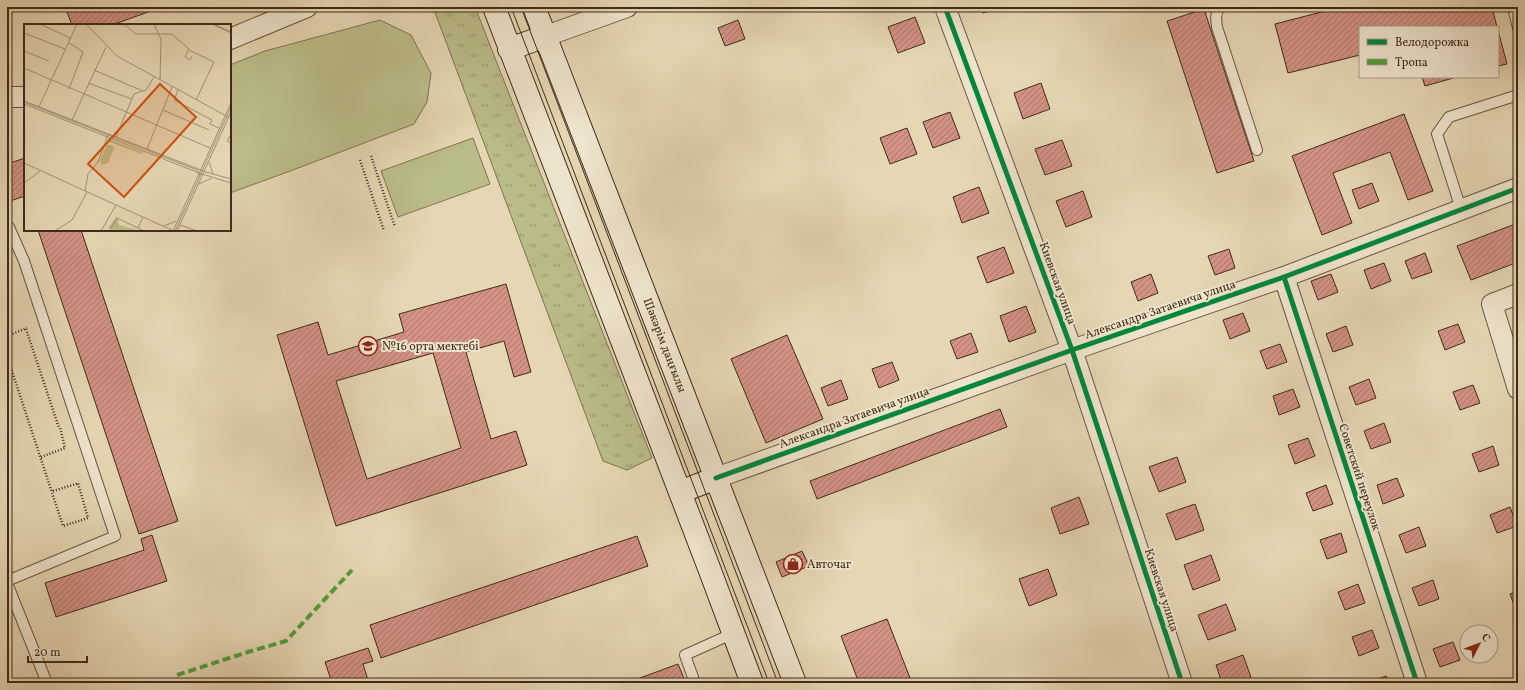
<svg xmlns="http://www.w3.org/2000/svg" width="1525" height="690" font-family="Vollkorn,serif">
<defs>
<pattern id="grass-tufts" width="24" height="20" patternUnits="userSpaceOnUse"><rect width="24" height="20" fill="#bbbd89"/><path d="M3 7l-1-3M5 7V3M7 7l1-3M15 17l-1-3M17 17v-4M19 17l1-3" fill="none" stroke="#999a6f"/></pattern>
<pattern id="building-hatch" width="6" height="6" patternUnits="userSpaceOnUse"><rect width="6" height="6" fill="#d39285"/><path d="M-1 1l2-2M0 6l6-6M5 7l2-2" fill="none" stroke="#ad776c"/></pattern>
</defs>
<rect width="100%" height="100%" fill="#e6d7b4"/>
<filter id="stains"><feTurbulence type="fractalNoise" baseFrequency=".005" numOctaves="4"/><feColorMatrix values="0 0 0 0 .2 0 0 0 0 .09 0 0 0 0 .02 0 0 0 .5 -.17"/></filter>
<radialGradient id="worn" r=".72"><stop offset=".6" stop-color="#630" stop-opacity="0"/><stop offset="1" stop-color="#630" stop-opacity=".3"/></radialGradient>
<path fill="url(#grass-tufts)" stroke="#7d7451" d="M433 7H475L652 458 627 470 603 461Z"/>
<path fill="#bbbd89" stroke="#7d7451" d="M380 20 411 35 431 73 427 102 414 124 293 170 230 193V65L265 51Z
M473 138 490 184 398 217 381 171Z"/>
<path fill="url(#building-hatch)" stroke="#3f2b19" fill-rule="evenodd" d="M7 7H22L7 12Z
M65 7H162L112 25H72Z
M814 7H829L816 12Z
M981 7H1000L983 13Z
M1341 7H1492L1497 27H1360V55L1288 73 1275 24Z
M1204 9 1254 161 1217 173 1167 21Z
M915 17 925 43 898 53 888 27Z
M738 20 745 39 725 46 718 28Z
M1498 30 1507 64 1498 66Z
M1422 77H1457L1425 86Z
M1041 83 1050 109 1023 119 1014 93Z
M950 112 960 138 933 148 923 122Z
M1404 114 1433 191 1408 200 1390 152 1333 173 1352 223 1322 235 1292 156Z
M907 128 917 154 890 164 880 138Z
M1062 140 1072 166 1045 175 1035 149Z
M25 158V196L7 202V164Z
M1372 183 1379 201 1359 209 1352 190Z
M979 187 989 213 962 223 953 197Z
M1083 191 1092 217 1066 227 1056 201Z
M1518 223V262L1471 280 1457 246Z
M38 230H81L178 521 139 534Z
M1004 247 1014 273 987 283 977 257Z
M1229 249 1235 268 1215 275 1208 256Z
M1425 253 1432 272 1412 279 1405 261Z
M1384 263 1391 281 1371 289 1364 270Z
M1151 274 1158 293 1138 301 1131 282Z
M1331 274 1338 292 1318 300 1311 281Z
M506 284 531 372 514 377 504 341 466 352 491 439 516 431 527 465 336 526 277 335 318 322 328 355 404 332 399 314ZM433 353 461 448 367 479 336 381Z
M1026 306 1036 332 1009 342 1000 316Z
M1243 313 1250 331 1230 339 1223 320Z
M1458 324 1465 342 1445 350 1438 331Z
M1346 326 1353 345 1333 352 1326 334Z
M971 333 978 352 957 359 950 341Z
M787 335 823 419 766 443 731 359Z
M1280 344 1287 362 1267 369 1260 351Z
M892 362 899 380 879 388 872 369Z
M1369 379 1376 398 1356 405 1349 387Z
M841 380 848 399 828 406 821 388Z
M1473 385 1480 403 1460 410 1453 392Z
M1293 389 1300 407 1279 415 1273 396Z
M1000 409 1007 427 817 499 810 481Z
M1384 423 1391 442 1371 449 1364 431Z
M1308 438 1315 456 1295 464 1288 445Z
M1493 446 1499 465 1479 472 1472 454Z
M1177 457 1186 482 1159 492 1149 467Z
M1397 478 1404 496 1383 504 1377 485Z
M1326 485 1333 504 1313 511 1306 493Z
M1079 497 1089 524 1060 534 1051 508Z
M1195 504 1204 530 1176 540 1166 514Z
M1510 507 1517 526 1497 533 1490 515Z
M1419 527 1426 546 1406 553 1399 535Z
M1341 533 1347 552 1327 559 1320 540Z
M152 535 167 581 56 617 45 583 144 550 141 539Z
M637 536 648 566 381 658 370 625Z
M802 551 809 566 782 577 776 562Z
M1211 555 1220 580 1193 590 1184 565Z
M1048 569 1057 595 1029 606 1019 579Z
M1433 580 1439 599 1419 606 1412 588Z
M1358 584 1365 603 1345 610 1338 592Z
M1518 591V612L1517 613 1510 594Z
M1226 604 1236 630 1208 640 1198 615Z
M887 619 912 683H859L841 636Z
M1372 630 1379 648 1359 656 1352 637Z
M1453 642 1460 660 1440 667 1433 649Z
M368 648 373 661 363 664 369 683H332L325 662Z
M1243 655 1252 680 1242 683H1222L1216 665Z
M678 664 686 683H641L640 678Z
M1386 676 1389 683H1367Z"/>
<g fill="none" stroke-linecap="round" stroke-linejoin="round">
<defs>
<path id="lane" d="M1220 7C1215 13 1216 20 1217 27L1257 150
M1513 7 1518 28
M1461 209 1437 134 1449 117 1518 95
M7 228 9 227 24 261 115 536 7 581
M7 583 47 683
M695 683 685 655 734 633"/>
<path id="street" d="M945 7 1072 350 1182 683
M546 36 627 7
M230 39 307 7
M7 97H25
M1284 277 1417 683
M1518 294 1492 304 1518 389
M716 478 1072 350 1284 277 1518 188"/>
<path id="secondary" d="M494 7 709 568 752 683
M534 7 795 683
M509 49 546 36
M680 492 716 478"/>
</defs>
<use href="#lane" stroke="#695640" stroke-width="12"/>
<use href="#street" stroke="#695640" stroke-width="22"/>
<use href="#secondary" stroke="#3f2b19" stroke-width="24"/>
<path stroke="#3f2b19" stroke-width="2.5" stroke-dasharray="1 2" stroke-linecap="butt" d="M371 156 395 227
M360 160 384 231
M26 329 59 428
M7 336 27 328
M7 356 63 526 88 518 78 483
M41 457 65 448 60 427
M53 491 79 483"/>
<use href="#lane" stroke="#efe5ce" stroke-width="10"/>
<use href="#street" stroke="#efe5ce" stroke-width="20"/>
<use href="#secondary" stroke="#efe5ce" stroke-width="22"/>
<path stroke="#3f2b19" stroke-width="1" d="M511 7 769 683
M521 7 778 683"/>
<path stroke="#539d3e" stroke-width="4" stroke-dasharray="8 4" stroke-linecap="butt" d="M177 675 248 652 286 641 352 570"/>
<defs>
<path id="cycleway" d="M945 7 1072 350 1182 683
M1284 277 1417 683
M716 478 1072 350 1284 277 1518 188"/>
</defs>
<use href="#cycleway" stroke="#efe5ce" stroke-width="8"/>
<use href="#cycleway" stroke="#00873e" stroke-width="5"/>
</g>
<defs>
<symbol id="school-ring" viewBox="-11 -11 22 22"><circle r="9.5" fill="#efe5ce" stroke="#8f2418" stroke-width="1.5"/><path d="M0-5L7-2L0 1L-7-2ZM-4 1L0 2.5L4 1V4Q0 6-4 4Z" fill="#8f2418"/></symbol>
<symbol id="shop-ring" viewBox="-11 -11 22 22"><circle r="9.5" fill="#efe5ce" stroke="#8f2418" stroke-width="1.5"/><path d="M-5-2.5h2.3a2.7 3.5 0 0 1 5.4 0H5L5.5 6h-11ZM-1.5-2.5h3a1.5 2.3 0 0 0-3 0Z" fill="#8f2418"/></symbol>
</defs>
<g fill-rule="evenodd">
<use href="#school-ring" x="357" y="335" width="22" height="22"/>
<use href="#shop-ring" x="782" y="553" width="22" height="22"/>
</g>
<g text-anchor="middle" stroke-width="4" stroke-linejoin="round" paint-order="stroke">
<g font-size="12" fill="#3f2b19" stroke="#efe5ce">
<text transform="translate(1058 283) rotate(70)" y="4">Киевская улица</text>
<text transform="translate(1160 309) rotate(-19)" y="4">Александра Затаевича улица</text>
<text transform="translate(665 345) rotate(69)" y="4">Шәкәрім даңғылы</text>
<text transform="translate(854 417) rotate(-20)" y="4">Александра Затаевича улица</text>
<text transform="translate(1360 477) rotate(72)" y="4">Советский переулок</text>
<text transform="translate(1162 590) rotate(72)" y="4">Киевская улица</text>
</g>
<g font-size="12" fill="#3f2b19" stroke="#efe5ce" text-anchor="start">
<text x="382" y="350">№16 орта мектебі</text>
<text x="807" y="568">Авточаг</text>
</g>
</g>
<g transform="translate(24 24)">
<rect width="207" height="207" fill="#e6d7b4"/>
<path d="M84 115 119 128 118 130 83 117Z" fill="#bbbd89"/>
<path d="M93 192 95 201 116 207H88L84 204Z" fill="#bbbd89"/>
<path d="M83 121H88L90 124 84 139 78 141 76 136Z" fill="#bbbd89"/>
<path fill="none" stroke="#a39276" stroke-width="1" d="M16 0 46 14M62 0 93 32 204 93M100 0 112 10H148L167 27 190 38 172 76M130 0 137 15 136 56M188 0 207 9M190 0 207 8M0 9 41 25M44 18 59 28 45 65M165 25 161 33 166 36 168 32M0 27 25 37M0 44 186 124M70 46 119 67M64 59 108 75M154 66 150 76 188 96 186 100 195 104M0 77 182 148 207 155M0 78 173 146 176 152M0 80 175 149 207 159M15 83 53 0M139 86 185 106M48 96 82 23M207 110 203 117 207 119M92 113 110 70 122 66 130 53M123 125 148 63M185 138 189 150M0 139 92 181M0 159 16 147M175 160 188 154M61 167 64 150 74 138 84 111M156 201 173 207M140 202 152 197M87 204 93 194 120 207M114 204 119 193M31 207 48 196 63 168M77 207 92 181 150 207M149 207 207 79M151 207 207 83M153 207 207 88"/>
<path fill="#cf520e" fill-opacity="0.15" stroke="#cf520e" stroke-width="2" d="M136 60 172 93 100 173 64 140Z"/>
<rect width="207" height="207" fill="none" stroke="#3f2b19" stroke-width="2"/>
</g>
<rect width="1525" height="690" fill="none" stroke="#e6d7b4" stroke-width="24"/>
<rect x="8" y="8" width="1509" height="674" fill="none" stroke="#3f2b19" stroke-width="2"/>
<rect x="12" y="12" width="1501" height="666" fill="none" stroke="#3f2b19"/>
<rect x="1359" y="26" width="140" height="52" fill="#efe5ce" stroke="#a99b86"/>
<rect x="1367" y="39" width="20" height="6" fill="#00873e" stroke="#a99b86"/>
<text x="1395" y="46" font-size="12" fill="#3f2b19">Велодорожка</text>
<rect x="1367" y="59" width="20" height="6" fill="#539d3e" stroke="#a99b86"/>
<text x="1395" y="66" font-size="12" fill="#3f2b19">Тропа</text>
<g transform="translate(1479 644) rotate(48)"><circle r="19" fill="#efe5ce" stroke="#a99b86"/>
<path d="M0-3L7 15L0 10L-7 15Z" fill="#8f2418"/>
<text y="-6" font-size="11" font-weight="bold" text-anchor="middle" fill="#3f2b19">С</text>
</g>
<path d="M28 656v6h59v-6" fill="none" stroke="#3f2b19" stroke-width="2"/>
<text x="34" y="656" font-size="12" fill="#3f2b19" stroke="#efe5ce" stroke-width="3" paint-order="stroke">20 m</text>
<rect width="100%" height="100%" filter="url(#stains)"/>
<rect width="100%" height="100%" fill="url(#worn)"/>
</svg>
